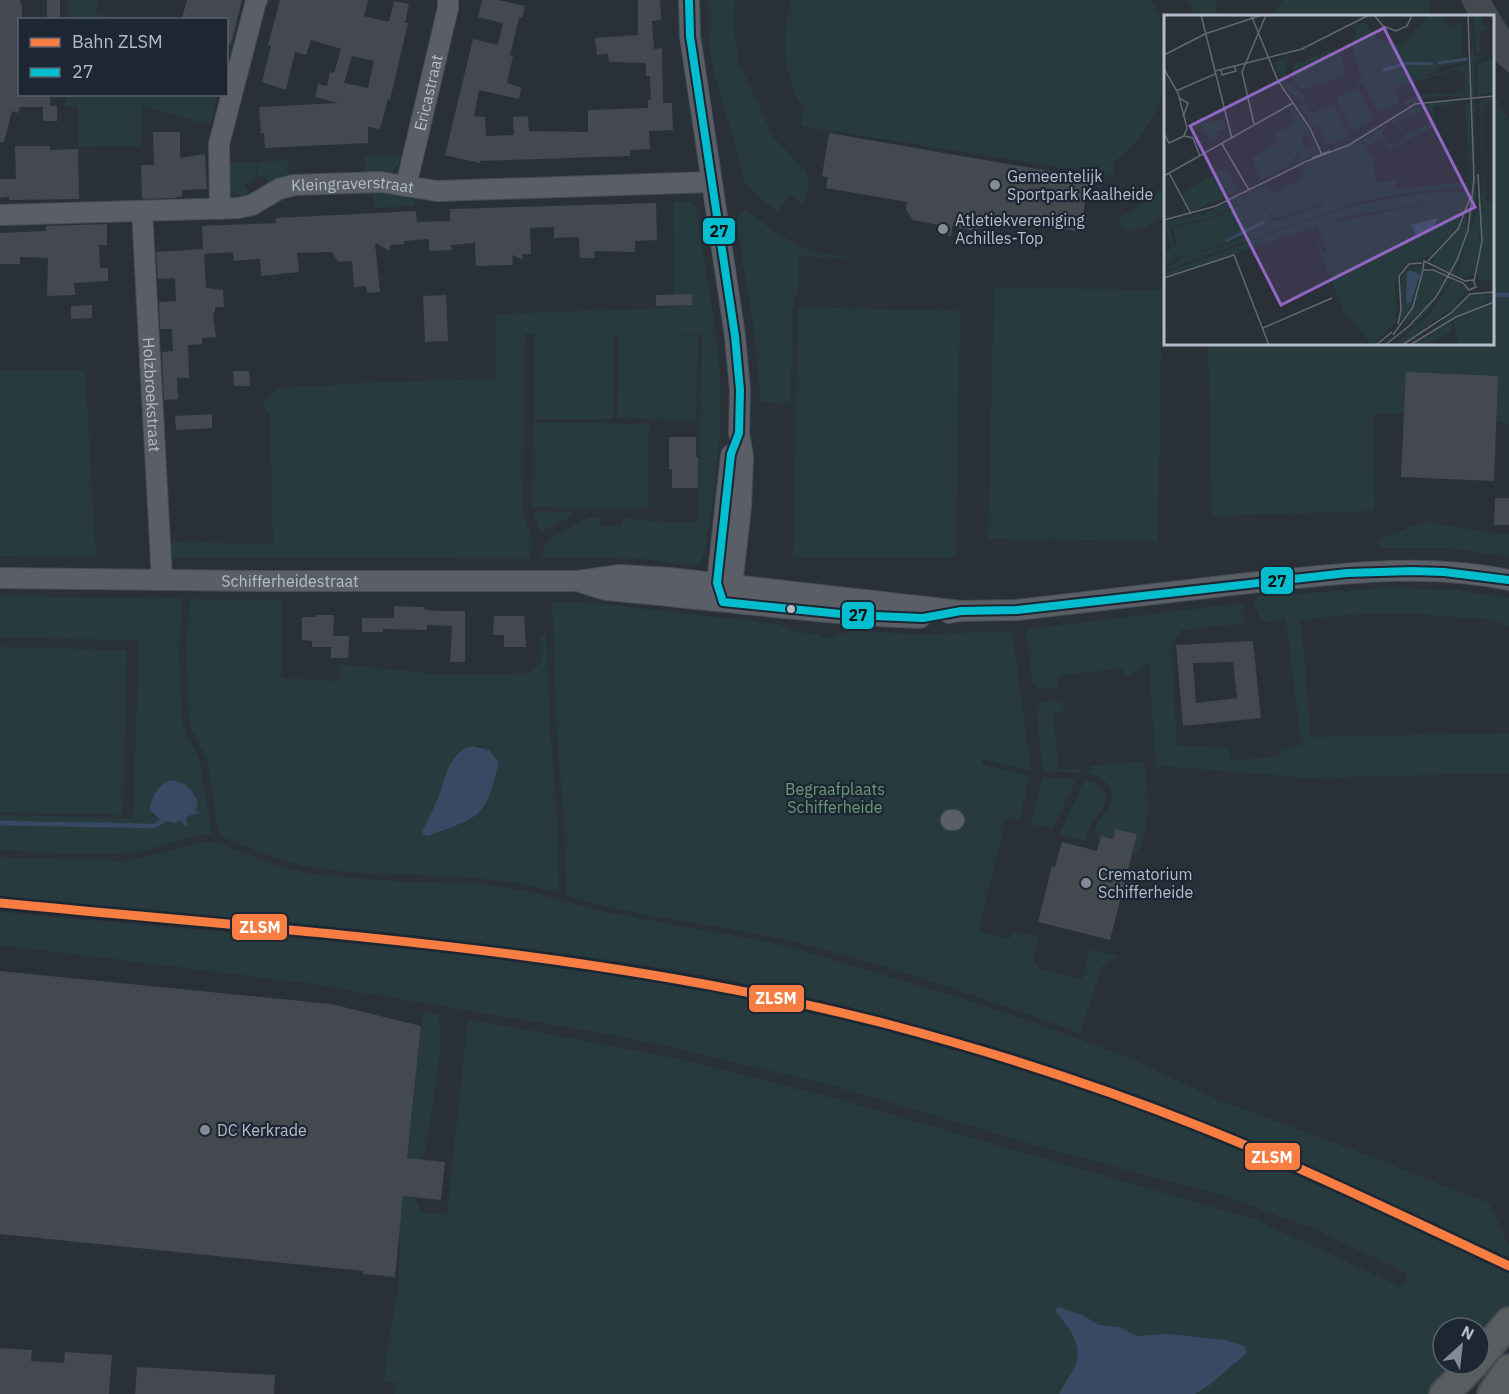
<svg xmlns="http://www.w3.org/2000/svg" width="1509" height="1394" font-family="'IBM Plex Sans',sans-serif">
<rect width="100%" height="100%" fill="#2a3038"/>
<path fill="#273a3e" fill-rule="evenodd" d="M68 0H98L96 14 119 19H68Z
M708 0H735L734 27 738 61 774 138 807 172C808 182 809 195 802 204L791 195 777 212 745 184 734 138 725 113 713 69 709 44Z
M792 0H1151C1183 53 1164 126 1115 161L1113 176 801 126 804 109C782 77 780 36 792 0Z
M1187 0H1215L1218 16H1195Z
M1283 0H1429L1431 16H1272Z
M1493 94 1509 120V424C1469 412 1415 412 1373 415L1375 511 1212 516 1208 344H1492Z
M66 95V94L217 95 210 125 142 106 141 146 78 147V107L66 106Z
M402 155C398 175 382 174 365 176V157Z
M288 160 289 179 269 186 263 175 257 178V162Z
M255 162 256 178 244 185 251 197 241 200 240 195H235L230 188V163Z
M1165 186V215C1154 223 1129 241 1118 224L1120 218 1158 194Z
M372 189 406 192 414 201V206L374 208Z
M673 201 689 202 696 206C703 257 714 309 719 360 725 423 715 489 705 551L699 565 641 559 543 558V547L549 539 589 517H600V526H621L622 518 649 521 698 522 702 334H632L698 335 696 421 617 418 618 334H613V419H534L535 334H525L523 512 532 541 531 559 170 557 169 542 273 544 270 415 263 404 271 393 279 388 383 382 496 379V314L674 308Z
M746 209C764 225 786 241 810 250 829 257 854 257 875 260L799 256V285L792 312 791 404 761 402 754 331 736 219Z
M994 287 1162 290 1158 541 988 539Z
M798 307 960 311 956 558 793 557Z
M85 370 96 557 0 556V371Z
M533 422 649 424 648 508 532 507Z
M533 512H572L568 518 540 532Z
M1427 520 1436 524 1509 535V557L1449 548H1382L1377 543 1380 539Z
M1388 588 1456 590 1509 598V626L1485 619 1401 613 1349 615 1301 620 1311 737 1509 733V773L1310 778 1160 766 1156 769 1149 663 1124 679 1122 668 1057 676 1058 687 1038 689 1032 682 1026 632 1028 629 1242 603 1245 623 1182 630 1171 644 1177 745 1228 748 1232 761 1280 756 1281 749 1301 745 1286 619 1262 622 1253 602 1258 596Z
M0 596 183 599 179 651 182 721 186 733 199 757 212 834C185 835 161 849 135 852 91 857 44 852 0 850V815L133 818 139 640 0 638ZM194 793 198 803 194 811 201 814 191 815 185 818V828L181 821C169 822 162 821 152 814L151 801 156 795Z
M190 599 281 600V678L340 681 339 664 444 675 531 673 541 662 540 634H546L551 740 558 826 559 893C478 869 405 879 323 869 287 865 253 849 219 836L207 760 192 730 189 719 186 650ZM469 746C483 745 493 750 499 762 485 819 482 817 428 836L422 831 431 814 451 762 456 755Z
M552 601 612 605 778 624 796 632 821 634V637L833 638 834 636 851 631 925 634 1012 631 1031 771 982 759V764L1030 776 1019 821 1006 818 978 931 1009 939 1013 931 1039 937 1033 962 1039 964 1038 969 1083 979 1090 950 1120 956 1102 966 1080 1033C983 998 885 963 785 940 712 923 636 918 566 895L564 822 557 736Z
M0 647 127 650 123 815 0 812Z
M1059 700 1063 702 1064 711 1053 714 1059 770 1081 768 1079 773 1043 771 1036 708 1040 702Z
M1144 761 1149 810 1140 852 1137 855 1132 854 1137 834 1116 829 1115 839 1101 836 1099 841C1087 823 1112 815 1112 795 1109 782 1100 775 1087 774L1091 766Z
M1042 777 1076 779 1053 829 1031 824Z
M1085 779 1099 784 1106 797C1104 815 1089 818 1086 841L1059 835Z
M201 842H216L269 863 305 873 374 880 489 885 526 891 607 912 768 942 801 950 967 1000 1082 1040 1134 1060 1219 1100 1354 1150 1483 1201 1485 1200 1489 1204 1509 1245V1257C1439 1228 1371 1193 1302 1163 1196 1116 1089 1074 978 1042 870 1011 760 983 649 966 434 933 216 918 0 897V857L120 861 155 855Z
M0 912C266 938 534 949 795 1009 948 1044 1100 1090 1245 1151 1334 1189 1421 1232 1509 1272V1312L1479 1350V1328H1443V1364H1466L1436 1394H395L396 1383 384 1381 389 1336 398 1290 401 1216 423 1011 439 1015 441 1048 426 1151 415 1175 411 1191 423 1213H447L468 1019 675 1058 845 1101 1254 1219 1402 1287 1406 1273 1317 1230 1222 1195 1055 1151 834 1086 675 1048 618 1036 306 983 0 945Z"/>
<path fill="#384963" d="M472 746 489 750 499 762C485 819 482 816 428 836L424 835 422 831C428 819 434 808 439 795 446 776 449 752 472 746Z
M172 780C185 782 194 790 198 803L195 811 201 813 191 815 186 818 187 828 181 821 173 823 167 821 159 826 157 823 160 819 150 811C149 799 160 782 172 780Z
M1059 1307 1082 1315 1099 1325 1119 1327 1137 1336 1168 1334 1225 1340 1244 1346 1247 1353 1208 1386 1195 1394H1059C1063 1385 1069 1377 1074 1369 1085 1348 1070 1329 1057 1313L1055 1309Z"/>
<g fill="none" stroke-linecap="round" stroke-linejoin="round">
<path stroke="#384963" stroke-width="4.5" d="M1492 295H1509
M0 823 153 826 158 824"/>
</g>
<path fill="#444950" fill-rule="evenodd" d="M0 0H20L21 5H22V20H20V94H50V106H57V121H43V107H20L18 113 12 111 4 142H0Z
M47 0H60V20H47Z
M187 0H242L231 44 226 43V20H190L182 18Z
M280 0H368L364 16 389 22 394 1 409 4 405 23H408L390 100 388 99 380 129 368 127V143L265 148 264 133H261L259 107 338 103 315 97 318 84 327 86 330 72 334 73 341 49 311 40 306 55 295 52 286 90 262 82 271 46 268 45ZM352 56 374 61 368 88 344 83Z
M482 0H498L525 6 522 18 519 17 514 39 510 55 513 56 507 83 521 88 519 99 479 90 474 116 485 117 486 136 514 135 513 117 528 116 529 131 588 132V110L648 108V100H651L650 76H646V63L609 62 608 54 597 55 595 38 638 35V0H660L661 20 652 21 654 49 662 48 663 103H672L673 130 649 131 650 149 630 150V156L480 161V163L445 155 473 39 498 45 503 23 478 17Z
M1461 0H1491L1509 30V73L1492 58V16H1469Z
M153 132H180V158L205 154 207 189 182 190V196L174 198 142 199 141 165H154Z
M829 133 1089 178 1083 215 1086 216 1084 227 1081 226V230L1075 229V231L989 216 988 224 977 231 952 227 951 236 937 234 938 225 913 220 906 210 907 202 826 188 828 177 822 176Z
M15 146H50V150L78 149 79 199 9 200V197L0 198V179H16Z
M656 203 657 240 635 241V252L594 251 595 258H580L579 237 554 238V227L530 228 531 254H522L523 260 512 255 513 265 476 266 475 243 451 245 452 250 429 251V239L404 241V244L390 245V251L375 243 380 292 367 293 366 286 354 287 352 261 338 262 332 252 297 253 299 272 261 276 260 259 234 261 233 252 204 254 206 288 223 290 224 307H215V312L213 313 216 337 202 338V344L188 345 189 378H177L178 399 164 400 162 352 173 351 172 329H160L159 302 176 301 175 278 158 279 156 252 203 249 202 226 276 223V218L416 211 417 222 450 221V209Z
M107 224V245H99L100 268H108V281L74 283 75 295 47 296 48 258 20 257V264H0V233L46 231V226Z
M692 294V305L656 306V295Z
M446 295 448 341 425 342 423 296Z
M92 305V318L71 319V306Z
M233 371H249L250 386H234Z
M1406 372 1498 376 1494 481 1401 477Z
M212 414V428L176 430 175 416Z
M669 437H696V457H698V488H672V469H669Z
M1495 498H1509V525H1494Z
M394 606 424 607V609L436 611H465V662H450L452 626 427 625V630L383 629V632H362V618H394Z
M317 615H334L333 636H349L348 658H331V647H312V641L302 640V617H317Z
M494 616H524L526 647H504V635H493Z
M1253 641 1261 718 1183 726 1176 645ZM1233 662 1237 698 1196 703 1193 663Z
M1115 829 1137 834 1110 940 1038 922 1052 866 1055 867 1062 842 1097 851 1101 836 1114 839Z
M0 971 331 1004 421 1026 407 1158 445 1162 441 1200 403 1196 395 1277 363 1274V1271L0 1234Z
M0 1348 32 1350 31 1361 64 1363 65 1352 112 1355 109 1394H0Z
M137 1367 275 1375 274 1394H135Z"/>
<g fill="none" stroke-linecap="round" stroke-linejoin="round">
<defs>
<g id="minor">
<path d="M689 0 690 36 735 336 740 390 739 433 743 457 741 507 732 585 727 595"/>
<path id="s1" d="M406 186 448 8V0"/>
<path d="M220 209 219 144 256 1 257 0"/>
<path id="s2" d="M142 211 162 580"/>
<path id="s3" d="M0 215 238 208 252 205 279 189 294 185 381 182 437 191 711 182"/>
<path id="s4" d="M0 578 264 581H578L620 575 670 578 961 611"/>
<path d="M583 583 606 590C711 599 815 614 920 618"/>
<path d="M721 595 717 583 731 455"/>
<path d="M949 613 961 611 1017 610C1095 601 1172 592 1249 583 1337 574 1422 562 1509 580"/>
<path d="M951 820H954"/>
</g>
<path id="highway" d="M1479 1358 1509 1322
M1444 1394 1474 1364
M1492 1394 1509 1369"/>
</defs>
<use href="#minor" stroke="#484c53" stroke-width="22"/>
<use href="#highway" stroke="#474c53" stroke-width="32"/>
<use href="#minor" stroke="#5a5e66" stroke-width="20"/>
<use href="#highway" stroke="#5a5d60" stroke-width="28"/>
<defs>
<path id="bus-1" d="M689 0 690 36 735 336 740 390 739 433 731 454 717 583 723 602 851 615 923 618 961 611 1017 610 1347 573 1412 571 1444 572 1509 580"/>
</defs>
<use href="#bus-1" stroke="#1d2633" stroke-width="12"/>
<use href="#bus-1" stroke="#00becd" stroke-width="8"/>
<defs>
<path id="rail-1" d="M0 903C297 932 597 949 887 1024 993 1052 1099 1086 1201 1127 1306 1169 1407 1218 1509 1266"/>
</defs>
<use href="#rail-1" stroke="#1d2633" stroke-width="14"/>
<use href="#rail-1" stroke="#f77d43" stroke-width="9"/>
</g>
<g fill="#848b96" stroke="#1d2633" stroke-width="2">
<circle cx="995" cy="185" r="6"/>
<circle cx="943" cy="229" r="6"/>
<circle cx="1086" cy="883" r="6"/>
<circle cx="205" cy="1130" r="6"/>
</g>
<circle fill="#b4bcc9" stroke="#1d2633" stroke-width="2" cx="791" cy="609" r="5"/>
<g text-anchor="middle" stroke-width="4.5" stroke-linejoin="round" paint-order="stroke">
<g font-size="16" fill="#b4bcc9" stroke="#1d2633">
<text dy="6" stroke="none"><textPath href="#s1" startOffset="96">Ericastraat</textPath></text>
<text dy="6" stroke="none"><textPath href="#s3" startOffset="358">Kleingraverstraat</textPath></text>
<text dy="6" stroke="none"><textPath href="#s2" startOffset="184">Holzbroekstraat</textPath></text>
<text dy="6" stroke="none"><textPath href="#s4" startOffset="290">Schifferheidestraat</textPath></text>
</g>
<g font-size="16" fill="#b4bcc9" stroke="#1d2633" text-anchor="start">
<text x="1007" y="182">Gemeentelijk<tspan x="1007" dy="18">Sportpark Kaalheide</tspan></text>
<text x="955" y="226">Atletiekvereniging<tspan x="955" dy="18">Achilles-Top</tspan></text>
<text x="1098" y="880">Crematorium<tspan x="1098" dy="18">Schifferheide</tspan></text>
<text x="217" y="1136">DC Kerkrade</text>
</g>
<g font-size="16" fill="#6b9a76" stroke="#1d2633">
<text x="835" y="795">Begraafplaats<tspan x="835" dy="18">Schifferheide</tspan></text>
</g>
</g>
<g transform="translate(1164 15)">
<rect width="330" height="330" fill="#2a3038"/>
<path d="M265 0H277L287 13 298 6 299 40 291 42 290 43 291 46 295 47 292 42 308 41 307 0 310 41 324 42 310 47 312 185 304 225 287 265 259 302 226 330 273 283 306 210 308 47 285 50 265 58 260 62 305 49 307 81 266 82 238 91 243 85 267 78 289 79 301 75V58L290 55 234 72 229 75 236 87 215 98 199 68 194 71 193 67 198 62 189 38 192 11 200 7 213 23 238 31ZM310 0H317L319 12 330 9 316 17V40L312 38ZM166 35 179 42 180 61 137 75 128 63 129 50ZM125 41 120 64 141 81 140 88 122 74 110 48ZM330 45V77L314 81 313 48ZM194 73 210 105 188 116 172 83ZM330 82V86L320 89 318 155 322 172 319 173 315 87ZM279 87 307 88 305 173 248 177 188 188 0 256 19 242 65 229 108 206 122 203 159 190 148 174 156 189 109 204 90 176 101 170 107 180 138 163 137 157 148 174 136 152 197 126 209 143 212 167 228 166 232 161V174L305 167 301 88 269 91 273 110 225 134 217 122 204 132 199 125 225 108 218 118 226 130 234 128 241 122 232 107H226L255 91ZM264 93 270 105 242 120 233 106ZM155 88 145 92 148 99 169 89 185 121 164 131 155 111 150 113 135 91ZM129 92 145 116 153 138 132 148 135 139 149 133 144 120 137 123 142 134 133 139 130 144 116 119 131 148 84 172 96 163 87 143 114 128 110 119 132 107 125 93ZM36 98 39 107 59 105 61 114 52 116 54 121 46 125 32 101ZM61 153 75 176 27 197 17 178ZM323 175 322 185 329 187 330 266H321L313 261 318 176ZM89 176 108 205 101 210 63 228 14 243 6 235 13 244 0 252V237L10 231 14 236 9 213 53 202 85 186 96 207 85 185 49 202 6 212 10 230 6 231 0 207 39 199ZM306 176 292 214 265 241 244 247 235 254 231 267 232 306 208 330 186 303 183 305 146 213 160 239 163 237 153 211 289 183 181 202 0 262V258L179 193 250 179ZM314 192 317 219 310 260 300 263 293 259ZM302 199 303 215 286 257 270 249 269 243ZM253 251 257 255 249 287 226 321 217 329 236 308 237 261 244 253ZM266 256 283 263 265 289 231 319 240 309 260 257ZM289 265 303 274 291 291 236 330H230L264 300ZM330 279V286L324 287 325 281 322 287 266 317 306 280ZM329 288 330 330H294L289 305ZM287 307 288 316 261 330H248Z" fill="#273a3e" fill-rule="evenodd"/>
<path d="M274 203 269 213 254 223 247 210ZM246 255 256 260 247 287 242 289 243 257Z" fill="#384963"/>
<path fill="none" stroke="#384963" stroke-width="3" d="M274 48 303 44M219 55 244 48 269 49M62 226 100 207"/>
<path fill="none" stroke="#616872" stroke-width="1.5" d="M37 0 68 124M87 0 114 66 146 113 158 140M210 0 219 11 232 16 243 11 248 0M0 40 41 19 98 0M0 54 14 78 23 113 20 121 29 123 36 141M57 54 58 60 72 56 70 50M51 56 138 34 205 0M12 76 51 59M15 83 24 88 19 102M90 109 78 57 102 0M0 118 5 128 20 121M58 129 85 175M148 143 166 136M138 148 185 130 251 89 330 81M5 158 27 199M0 161 129 88M0 205 52 191 139 148M260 246 301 266 309 265 312 272 305 275 299 268 269 255H259ZM264 246 294 214 306 183M0 263 70 240 105 330M310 266 318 226 314 159M234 309 237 295 235 261 245 249 258 248M99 313 168 283M229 320 249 292 259 255M212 330 228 317M221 330 245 311 272 282 293 245 304 215 310 164 304 0M238 330 287 298 306 279 330 277M246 330 292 302 330 287"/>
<path fill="#9266c3" fill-opacity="0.15" stroke="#9266c3" stroke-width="3" d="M220 13 311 192 117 290 26 111Z"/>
<rect width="330" height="330" fill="none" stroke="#b4bcc9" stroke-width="3"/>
</g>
<g stroke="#1d2633" stroke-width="2">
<rect x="702" y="217" width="34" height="28" rx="6" fill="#00becd"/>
<rect x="1260" y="566" width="34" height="29" rx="6" fill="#00becd"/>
<rect x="841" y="601" width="34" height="29" rx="6" fill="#00becd"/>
<rect x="231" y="913" width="57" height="28" rx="6" fill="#f77d43"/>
<rect x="748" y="984" width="57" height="29" rx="6" fill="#f77d43"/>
<rect x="1244" y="1142" width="57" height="29" rx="6" fill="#f77d43"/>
</g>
<g font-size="16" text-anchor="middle" font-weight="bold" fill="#fff">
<text x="260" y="933">ZLSM</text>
<text x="776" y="1004">ZLSM</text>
<text x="1272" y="1163">ZLSM</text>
</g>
<g font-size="16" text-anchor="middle" font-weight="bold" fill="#111">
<text x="719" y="237">27</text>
<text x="1277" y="587">27</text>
<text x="858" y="621">27</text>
</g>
<rect x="18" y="18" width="210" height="78" fill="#1d2633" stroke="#59626f" stroke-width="1.5"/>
<rect x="30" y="38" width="30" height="9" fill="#f77d43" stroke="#59626f" stroke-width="1.5"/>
<text x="72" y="48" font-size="18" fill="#b4bcc9">Bahn ZLSM</text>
<rect x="30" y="68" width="30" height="9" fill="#00becd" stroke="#59626f" stroke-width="1.5"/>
<text x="72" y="78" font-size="18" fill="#b4bcc9">27</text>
<g transform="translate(1461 1346) rotate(27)"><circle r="28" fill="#1d2633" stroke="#59626f" stroke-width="1.5"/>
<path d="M0-4.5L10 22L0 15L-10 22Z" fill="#848b96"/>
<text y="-9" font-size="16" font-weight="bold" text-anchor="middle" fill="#b4bcc9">N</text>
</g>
</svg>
